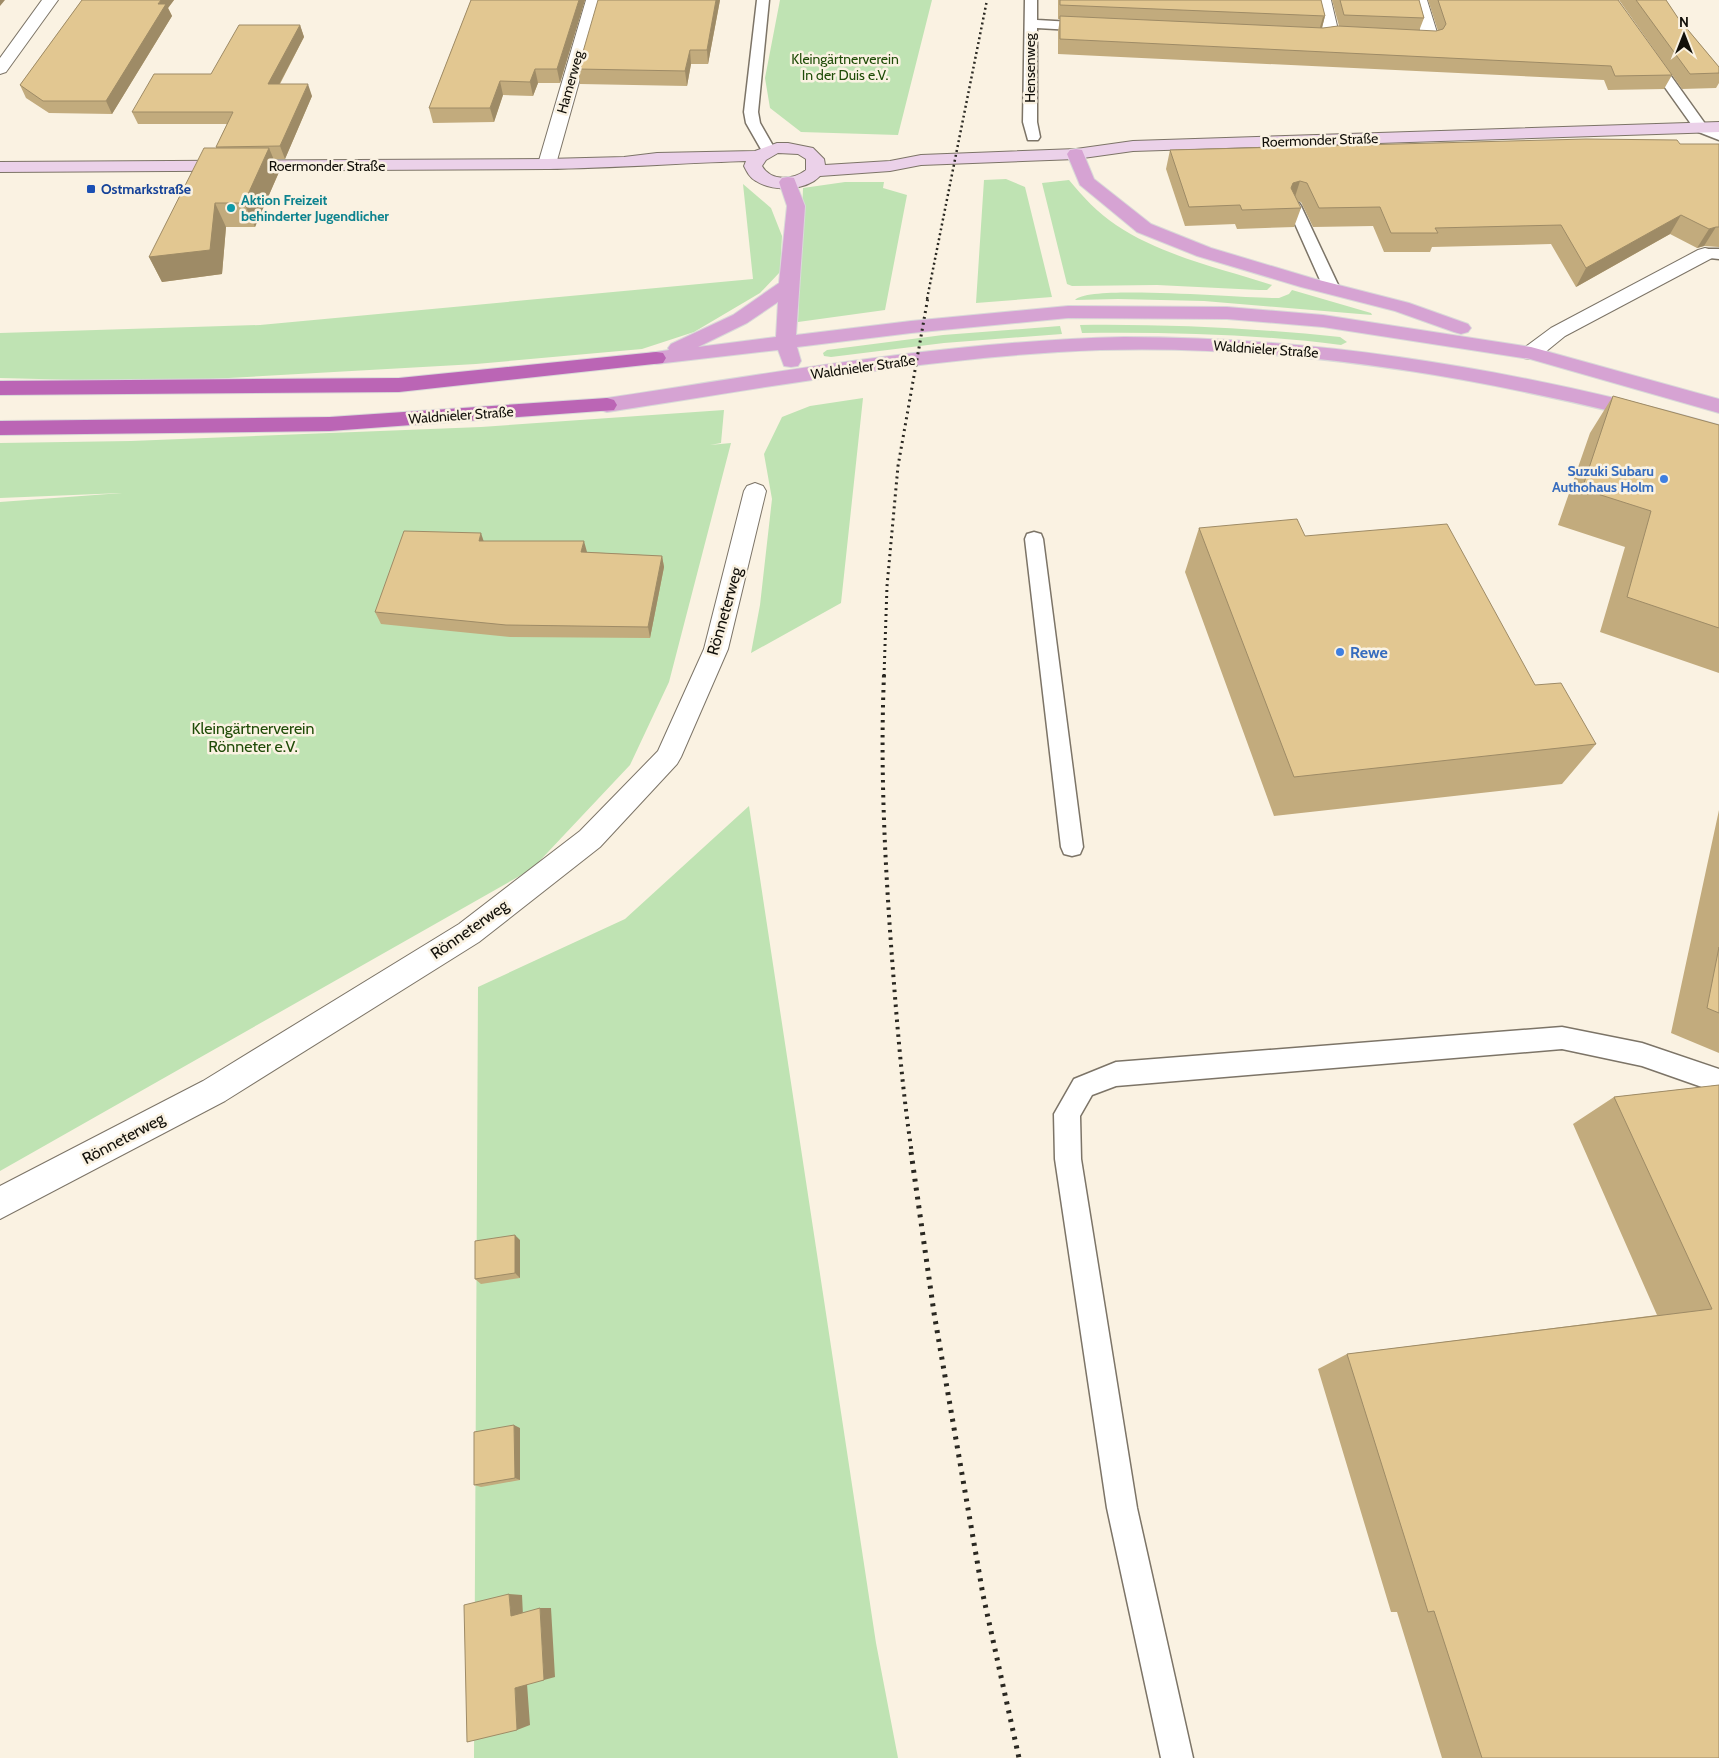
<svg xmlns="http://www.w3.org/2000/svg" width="1719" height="1758" font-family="Cabin,sans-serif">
<rect width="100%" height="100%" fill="#faf2e2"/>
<path fill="#bfe3b3" d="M780 0H932L898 135 801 132 770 108 765 78Z
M1006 179 1025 187 1052 297 976 303 984 180Z
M1069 180C1083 197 1098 213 1116 225 1162 256 1220 268 1272 285L1267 290H1259L1157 285 1072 286 1067 284 1042 183Z
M845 182H884L883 188 907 195 885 310 798 322 803 188Z
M743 184 771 208 782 236 780 272 760 293 694 332 642 349 476 364 156 382 0 378V333L260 325 753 279Z
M1292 290 1371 313 1372 315 1204 301 1118 299 1075 300C1089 284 1248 299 1279 298L1289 294Z
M1080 325C1167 324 1253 328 1340 337L1347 342 1341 345C1255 334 1169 332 1082 333Z
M1060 326 1062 334 944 343 831 357 824 356 823 353 827 350 943 335Z
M863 398 841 603 751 653 760 605 772 499 764 454 782 417 810 406Z
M724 410 721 443 710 445 731 443 669 682 630 765 532 869 0 1171V502L122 493 0 498V443L131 441 481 427Z
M749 806 876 1643 898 1758H474L478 987 625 919Z"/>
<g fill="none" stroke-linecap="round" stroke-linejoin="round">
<defs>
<path id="lane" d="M757 0H769L758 112 760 123 776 151 774 154H764L762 151 746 123 744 112Z
M1025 0H1037V20L1090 23 1096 27 1090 31 1037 28V122L1040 137 1038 140H1028L1023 122Z
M1651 54 1656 55 1706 125 1719 131V140L1696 131 1644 58Z
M1294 202 1299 203 1301 206 1340 289 1338 292H1326L1324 289 1287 206 1289 203Z
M1705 249H1719V259L1700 257 1697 254 1700 251Z
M1034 532 1041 534 1043 539 1083 847 1080 854 1072 856 1064 854 1061 847 1025 539 1027 534Z
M1562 1027 1642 1043 1719 1069V1093L1642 1066 1562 1049 1116 1086 1092 1095 1080 1116 1081 1159 1137 1508 1193 1758H1161L1107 1508 1055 1159 1054 1114 1074 1079 1116 1062Z"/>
<path id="street" d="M42 0H58L6 72 0 74V58Z
M586 0H602L556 164 553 168 547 169 541 168 538 164Z
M1315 0H1331L1338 30 1368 33 1370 36 1368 39 1362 41 1325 38Z
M1411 0H1427L1439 39 1437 42 1431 44 1396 41 1394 38 1396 35 1421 34Z
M1705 248 1712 250 1714 254 1712 258 1565 336 1538 358 1531 359 1524 358 1521 353 1524 348 1551 328 1698 250Z
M755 483 763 486 766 491 728 649 681 757 677 764 600 847 479 942 225 1101 0 1219V1186L203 1081 459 924 580 831 658 751 704 649 744 491 747 486Z"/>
<path id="secondary" d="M1719 122V132L1133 151 1076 159 921 165 890 171 820 176C806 191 773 192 756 181 750 178 747 172 744 166L746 161C680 163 614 168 547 169L0 172V162L547 159 624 157 657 153 755 151 777 143H788L813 148 824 159 825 165 890 161 921 155 1076 149 1133 141ZM778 153 798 154 806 159V170C793 180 771 182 762 166L766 160Z"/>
<path id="primary" d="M1076 149 1082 150 1094 179 1151 224 1211 248 1315 279 1409 303 1468 324 1471 328 1468 332 1461 334 1454 332 1395 311 1301 287 1197 256 1137 232 1080 185 1067 154 1070 150Z
M788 177 794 178 805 206 796 335 911 321 1068 306 1227 307 1323 315 1531 347 1719 399V413L1530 359 1323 327 1227 319 1068 318 911 333 797 347 801 361 798 366 791 367 784 366 778 350 656 364 649 363 646 358 649 353 669 350 668 348 671 344 733 315 779 283 787 206 779 182 782 178ZM778 302 776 337 698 347 747 323Z
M1124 337C1326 337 1525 371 1719 425V439C1518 384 1310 344 1100 350 934 356 771 387 607 412L600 410 597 405 600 400 607 398C779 372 950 341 1124 337Z"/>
<path id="highway" d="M656 352 663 353 666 358 663 363 399 392 0 395V381L399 378Z
M607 398 614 400 617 405 614 410 330 431 0 435V421L330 417Z"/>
</defs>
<use href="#lane" stroke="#7c7467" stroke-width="3"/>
<use href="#street" stroke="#7c7467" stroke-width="2"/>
<use href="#secondary" stroke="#7c7467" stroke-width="2"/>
<use href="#primary" stroke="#d9d9d8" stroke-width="2"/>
<use href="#highway" stroke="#d9d9d8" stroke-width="2"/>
<use href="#lane" fill="#fff" fill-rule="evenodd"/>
<use href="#street" fill="#fff" fill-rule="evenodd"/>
<use href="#secondary" fill="#ebd1e9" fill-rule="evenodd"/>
<use href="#primary" fill="#d6a3d3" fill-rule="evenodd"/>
<use href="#highway" fill="#bb65b5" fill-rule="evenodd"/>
<path stroke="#2a2821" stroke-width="2.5" stroke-dasharray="2 3" stroke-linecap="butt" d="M927 299 987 0"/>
<path stroke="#2a2821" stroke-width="3" stroke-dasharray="2 4" stroke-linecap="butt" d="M884 676 887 586 898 466 928 297"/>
<path stroke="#2a2821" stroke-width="4" stroke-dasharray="2.5 5" stroke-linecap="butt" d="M884 675C880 769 885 864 892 958 897 1023 902 1088 912 1154"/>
<path stroke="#2a2821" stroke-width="5" stroke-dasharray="3 6" stroke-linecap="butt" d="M911 1152 934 1313 983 1595 1019 1758"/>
</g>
<path fill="#c2ab7d" d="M82 0H174L168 8 172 16 112 114 49 113 26 98 20 85Z
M471 0H585L560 83H538L533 96 503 95 494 122 433 123 429 108Z
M720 0 708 64H691L687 86 580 84 578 69Z
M1058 0H1321L1325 16 1322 28 1339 26 1332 0H1419L1424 18 1419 31H1438L1428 0H1618L1672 75 1664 89 1608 90 1604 80 1058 54V31L1060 19H1058Z
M1619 0H1666L1678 18 1719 67V83L1716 88 1682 89Z
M300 25 304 37 280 84 312 96 285 159H273L279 172 255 227H226L222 274 162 282 149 257 216 148V147L227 124H138L132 112 211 74Z
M1680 144H1719V247L1704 246 1697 248 1670 234 1576 287 1551 244 1432 247 1430 252H1384L1373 226 1313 227 1301 202 1297 201 1301 208 1294 227 1237 229 1235 224 1185 226 1166 169 1170 150Z
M1613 396 1719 425V673L1600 632 1625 547 1558 525 1590 433Z
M1199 528 1305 536 1535 685 1596 744 1562 784 1274 816 1185 572Z
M483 541 587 552 662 556 664 567 650 638 510 637 381 624 375 612Z
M1719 810V1053L1671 1033Z
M1719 1085V1758H1442L1397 1612H1391L1318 1369 1347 1354 1657 1315 1573 1124 1614 1097Z
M520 1240V1278L481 1284 475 1279Z
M520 1428V1480L481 1487 474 1485Z"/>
<path fill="#9e8b66" d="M0 0H5L0 6Z
M161 0H174L168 8 172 16 112 114 106 101Z
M579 0H585L560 83 557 69Z
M716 0H720L708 64 707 50Z
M1325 16 1321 31H1319L1323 17Z
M300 25 304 37 273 96 268 84Z
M690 50 691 64 687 86 685 71Z
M535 69 538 83 533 96 530 82Z
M500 81 503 95 494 122 490 108Z
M308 84 312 96 285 159 280 146Z
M269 148 279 172 255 227 244 203Z
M1300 181 1294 200 1291 188 1293 183Z
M215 203 226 227 222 274 162 282 149 257Z
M1681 215 1670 234 1576 287 1586 268Z
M1716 227 1704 246 1697 248 1709 229Z
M481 533 485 545 479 541Z
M584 541 587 552H581Z
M662 556 664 567 650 638 648 627Z
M515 1235 520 1240V1278L515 1273Z
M514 1425 520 1428V1480L515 1478Z
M509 1594 522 1595 523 1616H511Z
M540 1608H551L555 1677 544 1680Z
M527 1684 530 1725 517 1730 515 1688Z"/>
<path fill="#e2c791" stroke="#9e8b66" d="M82 0H161L158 4H166L106 101H43L20 85Z
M471 0H579L557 69H535L530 82 500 81 490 108H429Z
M598 0H716L707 50H690L685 71 578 69Z
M1060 0H1321L1325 16 1060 5Z
M1340 0H1419L1424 18 1344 15Z
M1438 0H1618L1672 75 1615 76 1611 66 1060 39V16L1323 28 1338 26 1436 31 1443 29 1446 24Z
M1636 0H1666L1678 18 1719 67V73L1690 74Z
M239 25H300L268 84H308L280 146 216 147 233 112H132L154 74H211Z
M1586 139 1677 140 1680 144H1719V227H1716L1709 229 1681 215 1586 268 1561 225 1435 228 1438 233H1391L1380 207 1319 208 1307 183 1300 181 1293 183 1291 188 1301 208 1242 210 1240 205 1189 207 1170 150Z
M204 148H269L244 203H215L210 250 149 257Z
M1613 396 1719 425V628L1627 597 1651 511 1582 489Z
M1297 519 1305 536 1447 524 1535 685 1561 683 1596 744 1294 777 1199 528Z
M404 531 481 533 479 541H584L581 552 662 556 648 627 506 625 375 612Z
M1719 947V1013L1707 1008Z
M1719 1085V1758H1482L1434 1611 1428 1612 1347 1354 1712 1309 1614 1097Z
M515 1235V1273L475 1279V1241Z
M514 1425 515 1478 474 1485V1432Z
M509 1594 511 1616 540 1608 544 1680 515 1688 517 1730 467 1742 464 1605Z"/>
<rect fill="#1a4fb4" stroke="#faf2e2" stroke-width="2" x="86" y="184" width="10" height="10" rx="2.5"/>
<circle fill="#0f9aa8" stroke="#faf2e2" stroke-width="2" cx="231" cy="208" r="5"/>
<g fill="#3f7fe0" stroke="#faf2e2" stroke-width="2">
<circle cx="1664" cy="479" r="5"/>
<circle cx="1340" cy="652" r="5"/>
</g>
<g text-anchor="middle" stroke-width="5" stroke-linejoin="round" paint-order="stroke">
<g font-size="14" fill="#204c08" stroke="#faf2e2">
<text x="845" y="64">Kleingärtnerverein<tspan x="845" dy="16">In der Duis e.V.</tspan></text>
</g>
<g font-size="14" fill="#12100a" stroke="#faf2e2">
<text transform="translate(1030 68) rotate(-90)" y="5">Hensenweg</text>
<text transform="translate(570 82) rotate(-74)" y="5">Hamerweg</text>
<text transform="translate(1320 140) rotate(-2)" y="5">Roermonder Straße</text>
<text x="327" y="171">Roermonder Straße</text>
<text transform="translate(1266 349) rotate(4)" y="5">Waldnieler Straße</text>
<text transform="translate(863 367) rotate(-8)" y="5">Waldnieler Straße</text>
<text transform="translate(461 415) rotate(-4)" y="5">Waldnieler Straße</text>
</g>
<g font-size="14" font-weight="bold" fill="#164399" stroke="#faf2e2" text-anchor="start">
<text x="101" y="194">Ostmarkstraße</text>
</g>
<g font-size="14" font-weight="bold" fill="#0d838f" stroke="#faf2e2" text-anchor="start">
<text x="241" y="205">Aktion Freizeit<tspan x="241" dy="16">behinderter Jugendlicher</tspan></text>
</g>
<g font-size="14" font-weight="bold" fill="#366cbe" stroke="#faf2e2" text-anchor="end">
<text x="1654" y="476">Suzuki Subaru<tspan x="1654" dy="16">Authohaus Holm</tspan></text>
</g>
<g font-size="16" fill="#12100a" stroke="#faf2e2">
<text transform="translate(724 611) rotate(-74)" y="6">Rönneterweg</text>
<text transform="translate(469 929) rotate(-35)" y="6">Rönneterweg</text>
<text transform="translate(123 1138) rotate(-28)" y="6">Rönneterweg</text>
</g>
<g font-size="16" font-weight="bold" fill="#366cbe" stroke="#faf2e2" text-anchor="start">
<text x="1350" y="658">Rewe</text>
</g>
<g font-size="16" fill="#204c08" stroke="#faf2e2">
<text x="253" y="734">Kleingärtnerverein<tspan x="253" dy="18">Rönneter e.V.</tspan></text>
</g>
</g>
<g transform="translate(1684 35)" stroke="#faf2e2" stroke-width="4" paint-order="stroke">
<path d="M0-4L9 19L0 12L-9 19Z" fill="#12100a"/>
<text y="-8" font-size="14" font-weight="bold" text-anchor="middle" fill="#12100a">N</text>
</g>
</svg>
